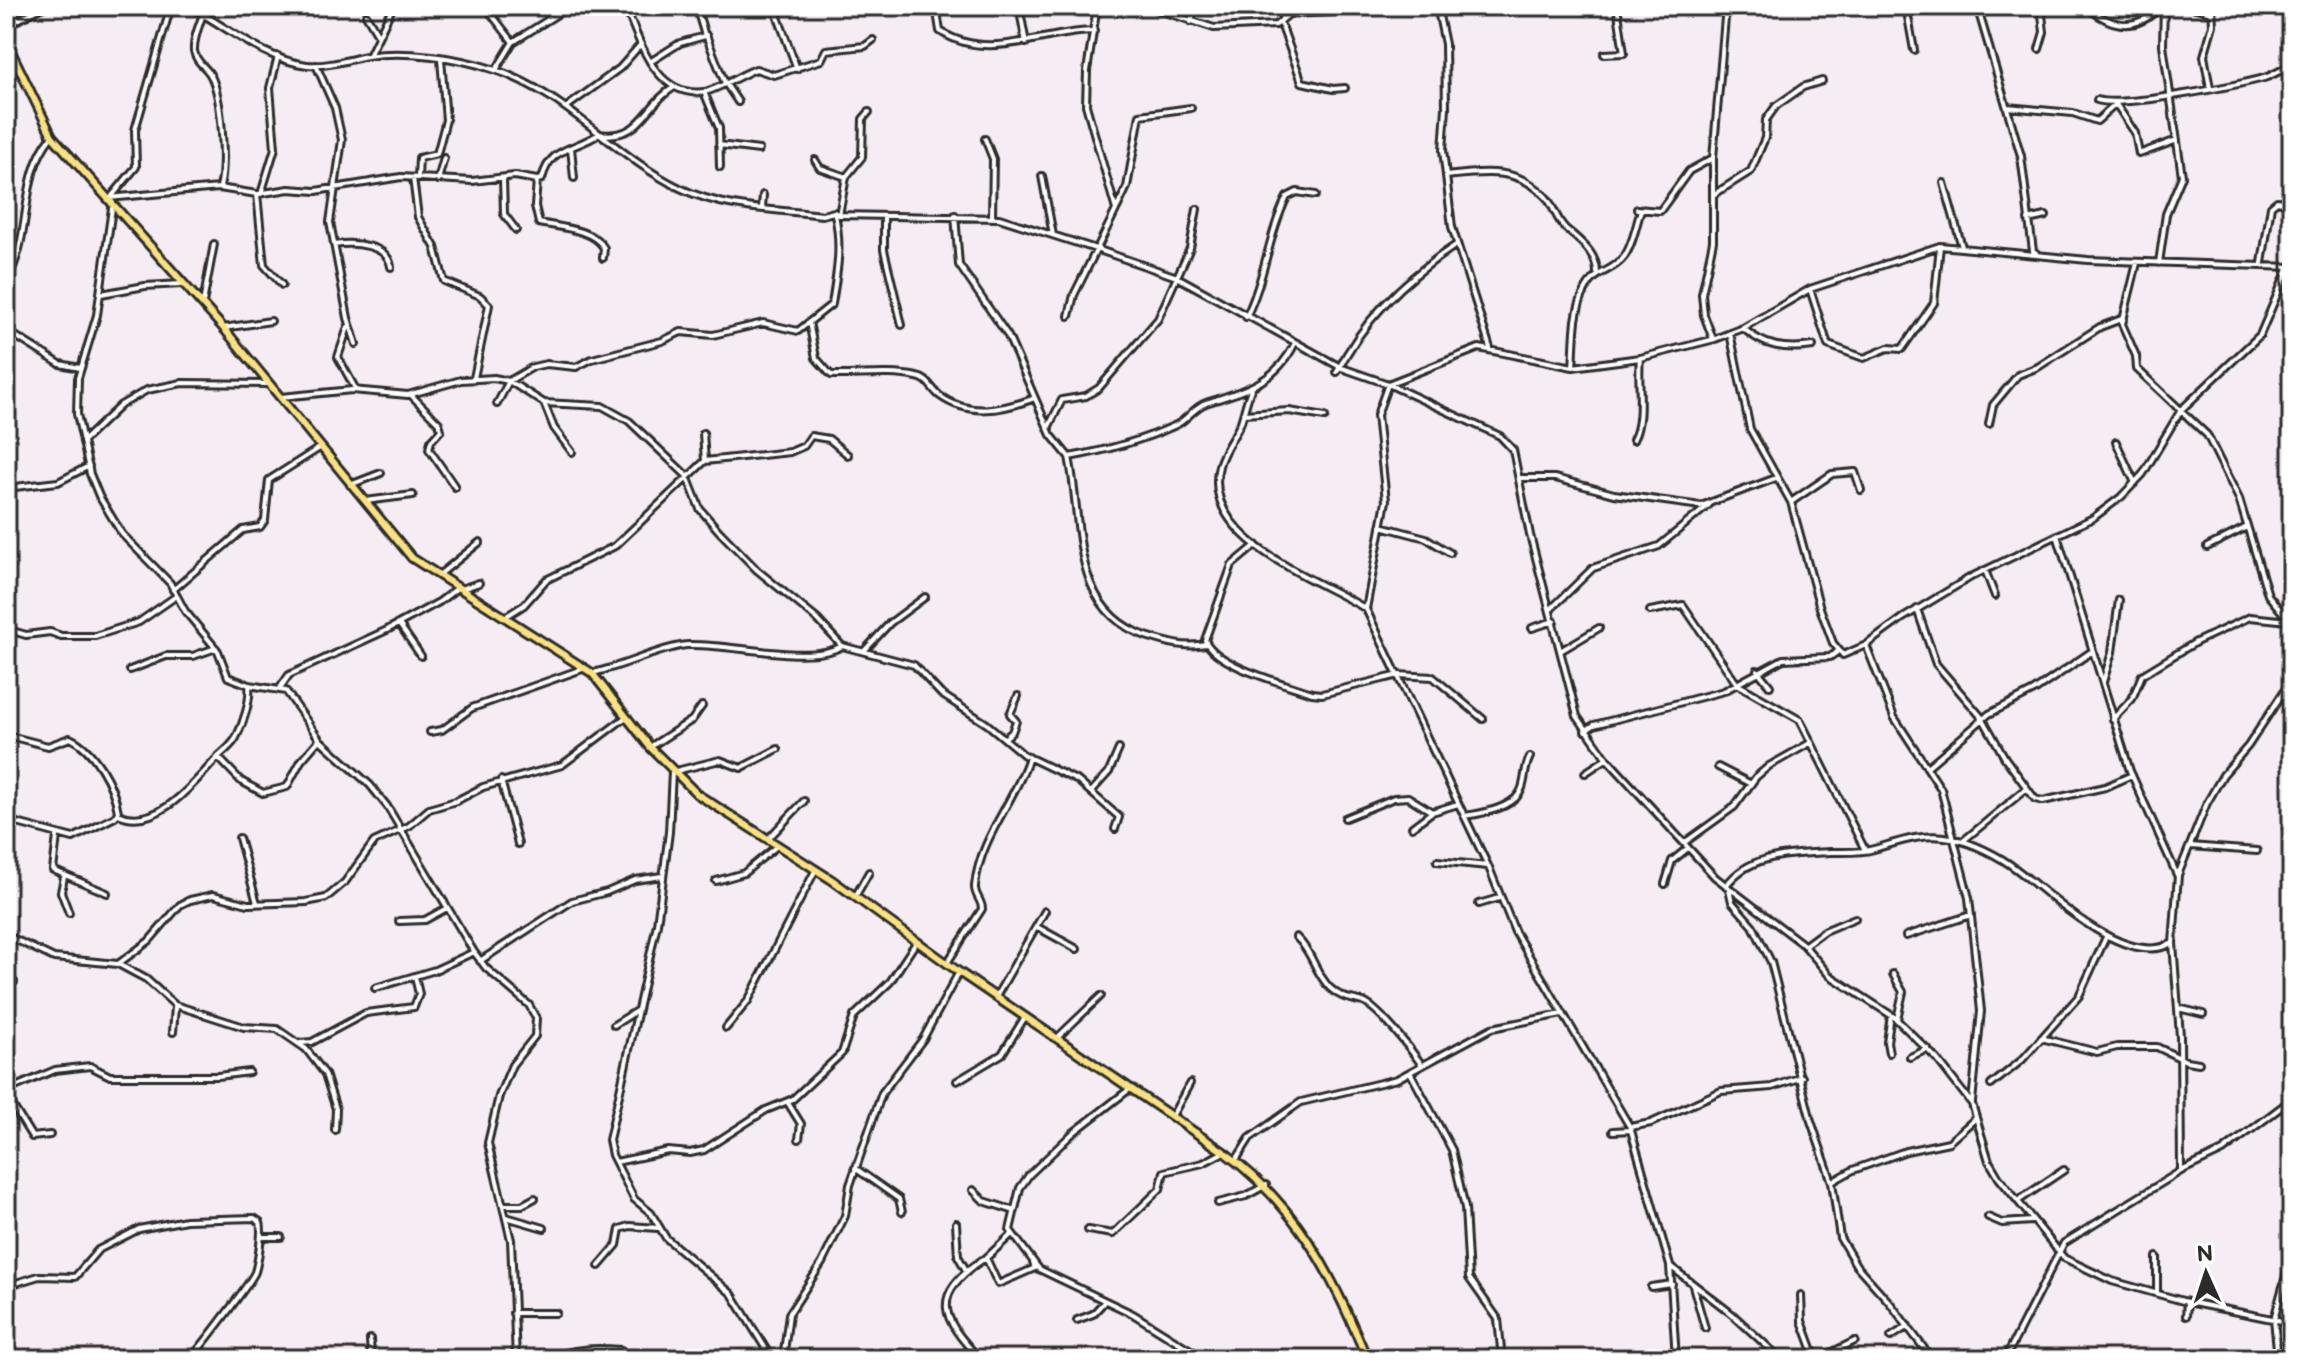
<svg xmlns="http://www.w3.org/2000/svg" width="2298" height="1365" font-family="'Balsamiq Sans',sans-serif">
<rect width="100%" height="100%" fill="#f6edf4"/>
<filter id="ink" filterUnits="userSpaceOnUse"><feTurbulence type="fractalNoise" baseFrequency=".0125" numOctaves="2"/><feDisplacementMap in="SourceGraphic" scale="16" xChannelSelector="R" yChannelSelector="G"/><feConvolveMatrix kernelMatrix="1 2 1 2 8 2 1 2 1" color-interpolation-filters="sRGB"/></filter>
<g filter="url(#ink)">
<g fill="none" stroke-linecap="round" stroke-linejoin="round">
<defs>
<path id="minor" d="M188 6C225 25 264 60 307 65 327 67 347 60 367 56 404 50 456 57 492 69 566 92 612 155 680 188 725 210 774 209 822 215L834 212 839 215 999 218 1099 250 1177 277 1342 368 1388 384 1500 436 1513 450 1530 535 1577 716 1607 759 1715 877 1804 945 1829 975 1894 1017 1937 1059 1972 1104 1989 1161 1999 1178 2064 1258 2112 1281 2183 1301 2292 1323
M485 6 513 42
M625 6C640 41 655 98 704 92 715 91 742 74 756 69L774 75 821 60 826 50 865 46 873 40
M774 6 797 69
M936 6 940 31C988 63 1044 31 1094 31
M1019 6 1026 43
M1146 6 1214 28 1276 25 1289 14 1333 12 1363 6
M1437 6 1445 44 1446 108 1443 150 1452 227 1490 348
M1687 6 1691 7
M1906 6 1914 50
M1977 6 2021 156 2033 251 2036 253
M2187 6 2212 12
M2280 6 2292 17
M2087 7C2112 28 2137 32 2161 6
M2272 9 2288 6
M203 14C199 26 193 39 194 51 196 63 206 66 211 76 222 97 226 165 220 187
M366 15 378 35
M1282 18 1290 6
M1191 22 1194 6
M1281 24 1302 82 1333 89 1345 88
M6 26 45 6
M706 35 724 81 738 102
M2039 49 2044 32 2041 6
M1604 54 1624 53 1617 6
M369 56 393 6
M650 62 680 43 705 36 696 6
M316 65 335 108 342 140 330 222 348 318 356 344
M496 70 513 42 570 6
M2210 88 2204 56 2213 25 2212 6
M704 92 719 128 720 167
M2097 100C2123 108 2233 86 2264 78 2274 75 2283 69 2292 64
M568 106 620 68 641 44
M2007 107 2073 113 2097 121 2116 104 2135 133 2139 154 2177 140
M985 139 993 159 992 217
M719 145 759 150
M571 148 574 178
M815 160 820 168 846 177
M1042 176 1053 235
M1446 176C1483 172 1518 166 1546 197 1554 206 1556 220 1566 229 1580 241 1597 253 1597 273
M413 178 418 217 435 247 444 281 480 296 489 305 474 378
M418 178 419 158 437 154 446 120 441 59
M503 178 504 214 516 230
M438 180 444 158
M1944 183 1962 247
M257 194 264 265 282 285
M261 194 275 148 270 88 278 56
M1713 195 1751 171 1765 138 1766 120 1776 106 1803 87 1822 81
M112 196 136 167 135 130 171 6
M108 198 219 188 257 194 289 189 316 191 401 177 472 181 515 176 537 180
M2282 201 2292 190
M112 208 97 315 78 378 77 414 90 474 99 496 122 534 170 583 185 611 218 651 228 677 249 685 286 691 320 740 370 785 387 806 474 952 486 968 529 1005 536 1018 535 1036 512 1065 499 1096 488 1143 511 1240 516 1359
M762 208 763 195
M1117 208 1127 187 1140 115 1191 108
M1637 209 1660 211 1689 171 1713 158
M839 215 846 177 862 157 863 119 869 112
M955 215 959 265 1008 336 1051 435 1069 457C1104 451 1143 440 1176 425 1187 420 1194 407 1206 403 1244 391 1277 382 1295 343
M884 216V250L902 325
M2028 220 2046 216
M334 245C354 242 388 244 391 267
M603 258 604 248C594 229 558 227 539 223L535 206 537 180 542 179C550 146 573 151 599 134 643 140 644 105 673 88
M2137 263 2122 324 2136 356 2137 369 2207 435 2239 499 2268 595 2292 624
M2159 263 2166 214 2182 176 2163 45 2164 6
M2262 263 2271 206 2277 201 2292 205
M6 281C34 235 17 178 52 136
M1810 289 1828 345 1864 358 1888 348 1902 349 1934 303 1940 246
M101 294 145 286 182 284
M203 303 214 244
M1069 316 1074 295 1116 210 1086 105 1087 71 1097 6
M1246 317C1265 279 1268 235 1287 197L1297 192 1316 195
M809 322 816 358 831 375C858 376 889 371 917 377 929 379 931 389 940 396 969 417 1003 410 1035 398
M348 327 338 357 356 390
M223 328 271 321
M1743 328C1764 347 1785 350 1813 346
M6 330 60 364 80 368
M1730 333 1750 429 1791 502 1820 608 1833 643 1843 655 1866 645 1903 618 1971 577 2093 518 2121 497 2143 474 2181 410 2260 335 2289 267
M1713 339 1704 315 1702 294 1713 241V158L1726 6
M1573 367C1575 343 1573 314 1584 293 1596 268 1611 274 1624 257 1633 245 1636 225 1641 210
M1337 372C1364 318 1406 278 1456 245
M1252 387C1247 398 1245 410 1241 422 1235 437 1223 449 1219 466 1200 540 1318 579 1366 609
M411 395 439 423 441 430 431 441 429 449 455 487
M281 397 352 390 408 395 461 380 494 378 509 381 533 367 546 364 576 367 592 359 662 341 681 332 713 335 763 323 798 331 832 304C837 273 842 246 835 215
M544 403 554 428 572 452
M497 404 509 381 544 403 602 406 629 421 687 476 700 509 719 531 757 570 817 619 842 646 914 665 941 694 987 724 1024 755 1078 781 1119 817 1115 829
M1244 414 1289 411 1325 417
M1989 424 1993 405 2018 375 2038 367 2100 327 2124 318
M1049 426 1062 400 1086 396 1099 388 1158 319 1190 248 1197 209
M703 433 705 461
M1633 440C1645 418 1637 383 1640 358
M83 441 121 405 147 390 182 383 267 384
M2116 442 2135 483
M1069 457C1083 522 1069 610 1146 636 1168 643 1184 648 1206 644
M1519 478H1555L1614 494 1701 506 1776 478
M350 485 381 473
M6 488 58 482 89 466
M365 501 413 495
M1791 502 1832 474 1855 472 1861 490
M1381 526 1426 538 1450 553
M2057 535 2130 771 2177 875
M1256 545 1232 565 1205 640C1217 667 1284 683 1312 693L1322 694 1399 675 1433 677 1483 719
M2207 547 2247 527
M1985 570 1995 596
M439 575 480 542
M461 589 479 583
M173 590 243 530 260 527 265 520 269 480 321 447
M1551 609 1593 568 1659 546 1709 505
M1917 609 1936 664 1983 719 2005 758 2035 799 2043 801 2105 787 2132 775
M1650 611 1683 605 1737 684 1800 720 1865 850
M505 617 524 605 546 580 615 546 705 461 790 452 804 446 811 436 829 439 848 455
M399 624 421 656
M1532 628 1554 621
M6 629 26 635 50 632 61 636H95L139 622 175 597
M1866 645 1894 717 1941 789 1969 898 1981 1011 1972 1102
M1562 650 1599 628
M864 651 890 623 925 597
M130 670 166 656H193L216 648
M1757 670 1770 686
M592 673C619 668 665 646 688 645 729 643 810 665 842 646
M2103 682 2112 652 2119 600
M280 688 289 675 387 630 439 602 456 589
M2113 719 2132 699 2142 675 2196 642 2250 617 2289 621
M1585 731 1594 725 1724 691 1783 659 1830 657 1837 652
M430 732 442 730 472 708 585 668
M6 735 48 746 70 738C94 749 114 785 118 812L115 817 73 838 6 820
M1005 738 1012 732 1016 721 1010 714 1018 696
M650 747 692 720 702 706
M218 757 241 781 263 793 287 787 301 761 319 740
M1718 767 1751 784
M1927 767 1989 714 2034 691 2091 652
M1585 773 1606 759
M501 780 518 844
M1091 792 1109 772 1119 749
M118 814C158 832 195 781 219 756 225 751 232 745 236 738 243 724 251 701 249 685
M1464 816C1480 814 1516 808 1522 788 1526 777 1524 768 1530 757
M1345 818 1394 798 1408 797 1432 812
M1412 827 1432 812 1458 804
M2286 828 2292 825
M57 836 53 870 107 893
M239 838 257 903
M768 839 804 801
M1963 841 2026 789
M1684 843 1734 807 1756 777 1769 766 1810 743
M2190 846 2257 851
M1437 861 1488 866
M64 877 61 892 69 913
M716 881 744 873 778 845
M1665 884 1672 861 1688 848
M1726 886C1749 853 1794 854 1831 852 1845 852 1861 853 1874 849 1898 842 1924 832 1951 838 1973 843 1998 855 2016 869 2051 895 2125 969 2173 943
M1729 889 1732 902 1753 926 1771 962 1811 1121 1832 1182 1840 1238 1856 1265 1890 1303 1932 1359
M855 897 869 872
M1479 904 1499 898
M399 921 425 920 447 908
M1037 927 1077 949
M6 935 54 958 118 964 146 979 175 1005 244 1027 277 1029 306 1049 325 1074 336 1109 335 1130
M1906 936 1971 915
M1296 937C1312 951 1315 973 1330 988 1342 999 1349 998 1363 1002 1378 1007 1412 1051 1422 1065
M1805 945 1824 931 1855 918
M480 961 572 901 607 892 635 880 662 876
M947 963 982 909C982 900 974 895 975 886 980 836 1015 802 1029 757
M118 964 149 941 180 905 190 900 213 895 248 904 306 902 326 898 345 882 374 842 409 826 429 809 456 801 483 787 562 765 626 717
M1893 974 1903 992 1897 1019
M6 982H14
M375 988 435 970 474 952
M997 995 1045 911
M2178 1008 2203 1014
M614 1025 638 1010
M726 1028 748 1001 816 869
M173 1032 175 1007
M1058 1037 1101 996
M2041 1038 2097 1052 2117 1047H2157L2186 1061 2199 1063
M300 1043 312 1042 366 1013 414 1007 419 994 415 977
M1889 1053 1887 1042 1891 1015
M1910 1057 1928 1049
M1410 1072 1452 1150 1465 1208 1469 1278 1498 1319 1502 1359
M957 1081 1002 1054 1025 1017
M1991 1085 2022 1060 2079 996 2106 937
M1131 1088 1073 1133 1029 1175 1020 1188 1010 1230 1039 1269 1133 1314 1205 1359
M6 1091 55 1070 90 1066 110 1076H218L249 1072
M6 1095 32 1137 50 1135
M788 1103 801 1124 799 1139
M1172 1116 1190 1083
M1630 1127 1651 1123 1721 1091 1772 1087 1802 1077
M1613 1131 1631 1130
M1236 1160 1250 1138 1301 1102 1397 1079 1492 1028 1562 1014
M616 1162 668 1151 690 1153 704 1150 766 1110 793 1099 842 1053 854 1016 890 982 917 941
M855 1168 899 1199 902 1212
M2181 1171 2180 1036 2173 943 2178 875 2207 803 2223 775 2248 746 2292 679
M1832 1182 1853 1170 1906 1151 1949 1142 1976 1118
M973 1190 984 1201 1015 1211
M2018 1201 2064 1170
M1218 1203 1246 1196 1266 1185
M504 1205H522L535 1198
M506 1217 544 1228
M1988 1217 2002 1223 2032 1221
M956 1223 958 1256 967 1272
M1088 1230 1113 1234 1160 1189 1164 1172 1203 1163 1224 1152
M262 1237H281
M2157 1257V1292
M985 1259 1012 1234
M599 1266 617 1245 620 1229 630 1226 658 1228
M1670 1266 1732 1314 1781 1359
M6 1286 39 1276 75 1277 98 1250 139 1229 186 1220 254 1218 260 1222C263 1231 258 1262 255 1272 251 1282 200 1349 190 1359
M1693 1286 1705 1328
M1651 1287 1672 1284
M1801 1295 1802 1321 1816 1359
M513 1313H556
M2186 1316 2187 1302
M1077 1320 1093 1314 1104 1302
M1891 1337 1908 1326
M370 1339 371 1359
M6 1342 14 1359
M549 1359C572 1348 597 1348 621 1350L624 1359
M772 1359 732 1294 666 1238 651 1213 634 1199 612 1155 609 1140 657 924 669 832 672 772 720 760 741 768 778 749
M783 1359 789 1314 822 1263 845 1216 850 1185 882 1093 923 1039 959 972
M980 1359C941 1318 930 1296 982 1260H987L998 1284 1035 1268 1033 1263
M1676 1359 1670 1266 1630 1127 1515 932 1490 870 1366 609 1386 501 1377 415 1388 384 1479 348 1573 367 1640 358 1715 339 1743 328 1810 289 1940 246 2088 260 2292 267
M1818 1359 1855 1341
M2005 1359 2064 1243 2181 1171 2223 1151 2292 1099
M2278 1359 2274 1319 2292 1254"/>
<path id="major" d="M6 41 52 136 226 331 412 558 592 673 650 747 697 794 832 880 959 972 1224 1152C1298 1207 1333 1275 1367 1359"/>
</defs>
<use href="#minor" stroke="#2b2b2b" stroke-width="10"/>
<use href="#major" stroke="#2b2b2b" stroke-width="12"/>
<use href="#minor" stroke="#fff" stroke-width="4"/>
<use href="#major" stroke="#f9e181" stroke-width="6"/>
</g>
</g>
<rect width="2298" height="1365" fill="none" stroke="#fff" stroke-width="32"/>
<rect x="16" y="16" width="2266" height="1333" fill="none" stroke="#2b2b2b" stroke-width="3" filter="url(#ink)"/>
<g transform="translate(2206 1273) rotate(357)" stroke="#ffffff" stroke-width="6" paint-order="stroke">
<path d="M0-6L14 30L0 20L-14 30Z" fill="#2b2b2b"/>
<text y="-12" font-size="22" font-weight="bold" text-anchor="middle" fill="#2b2b2b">N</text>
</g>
</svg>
